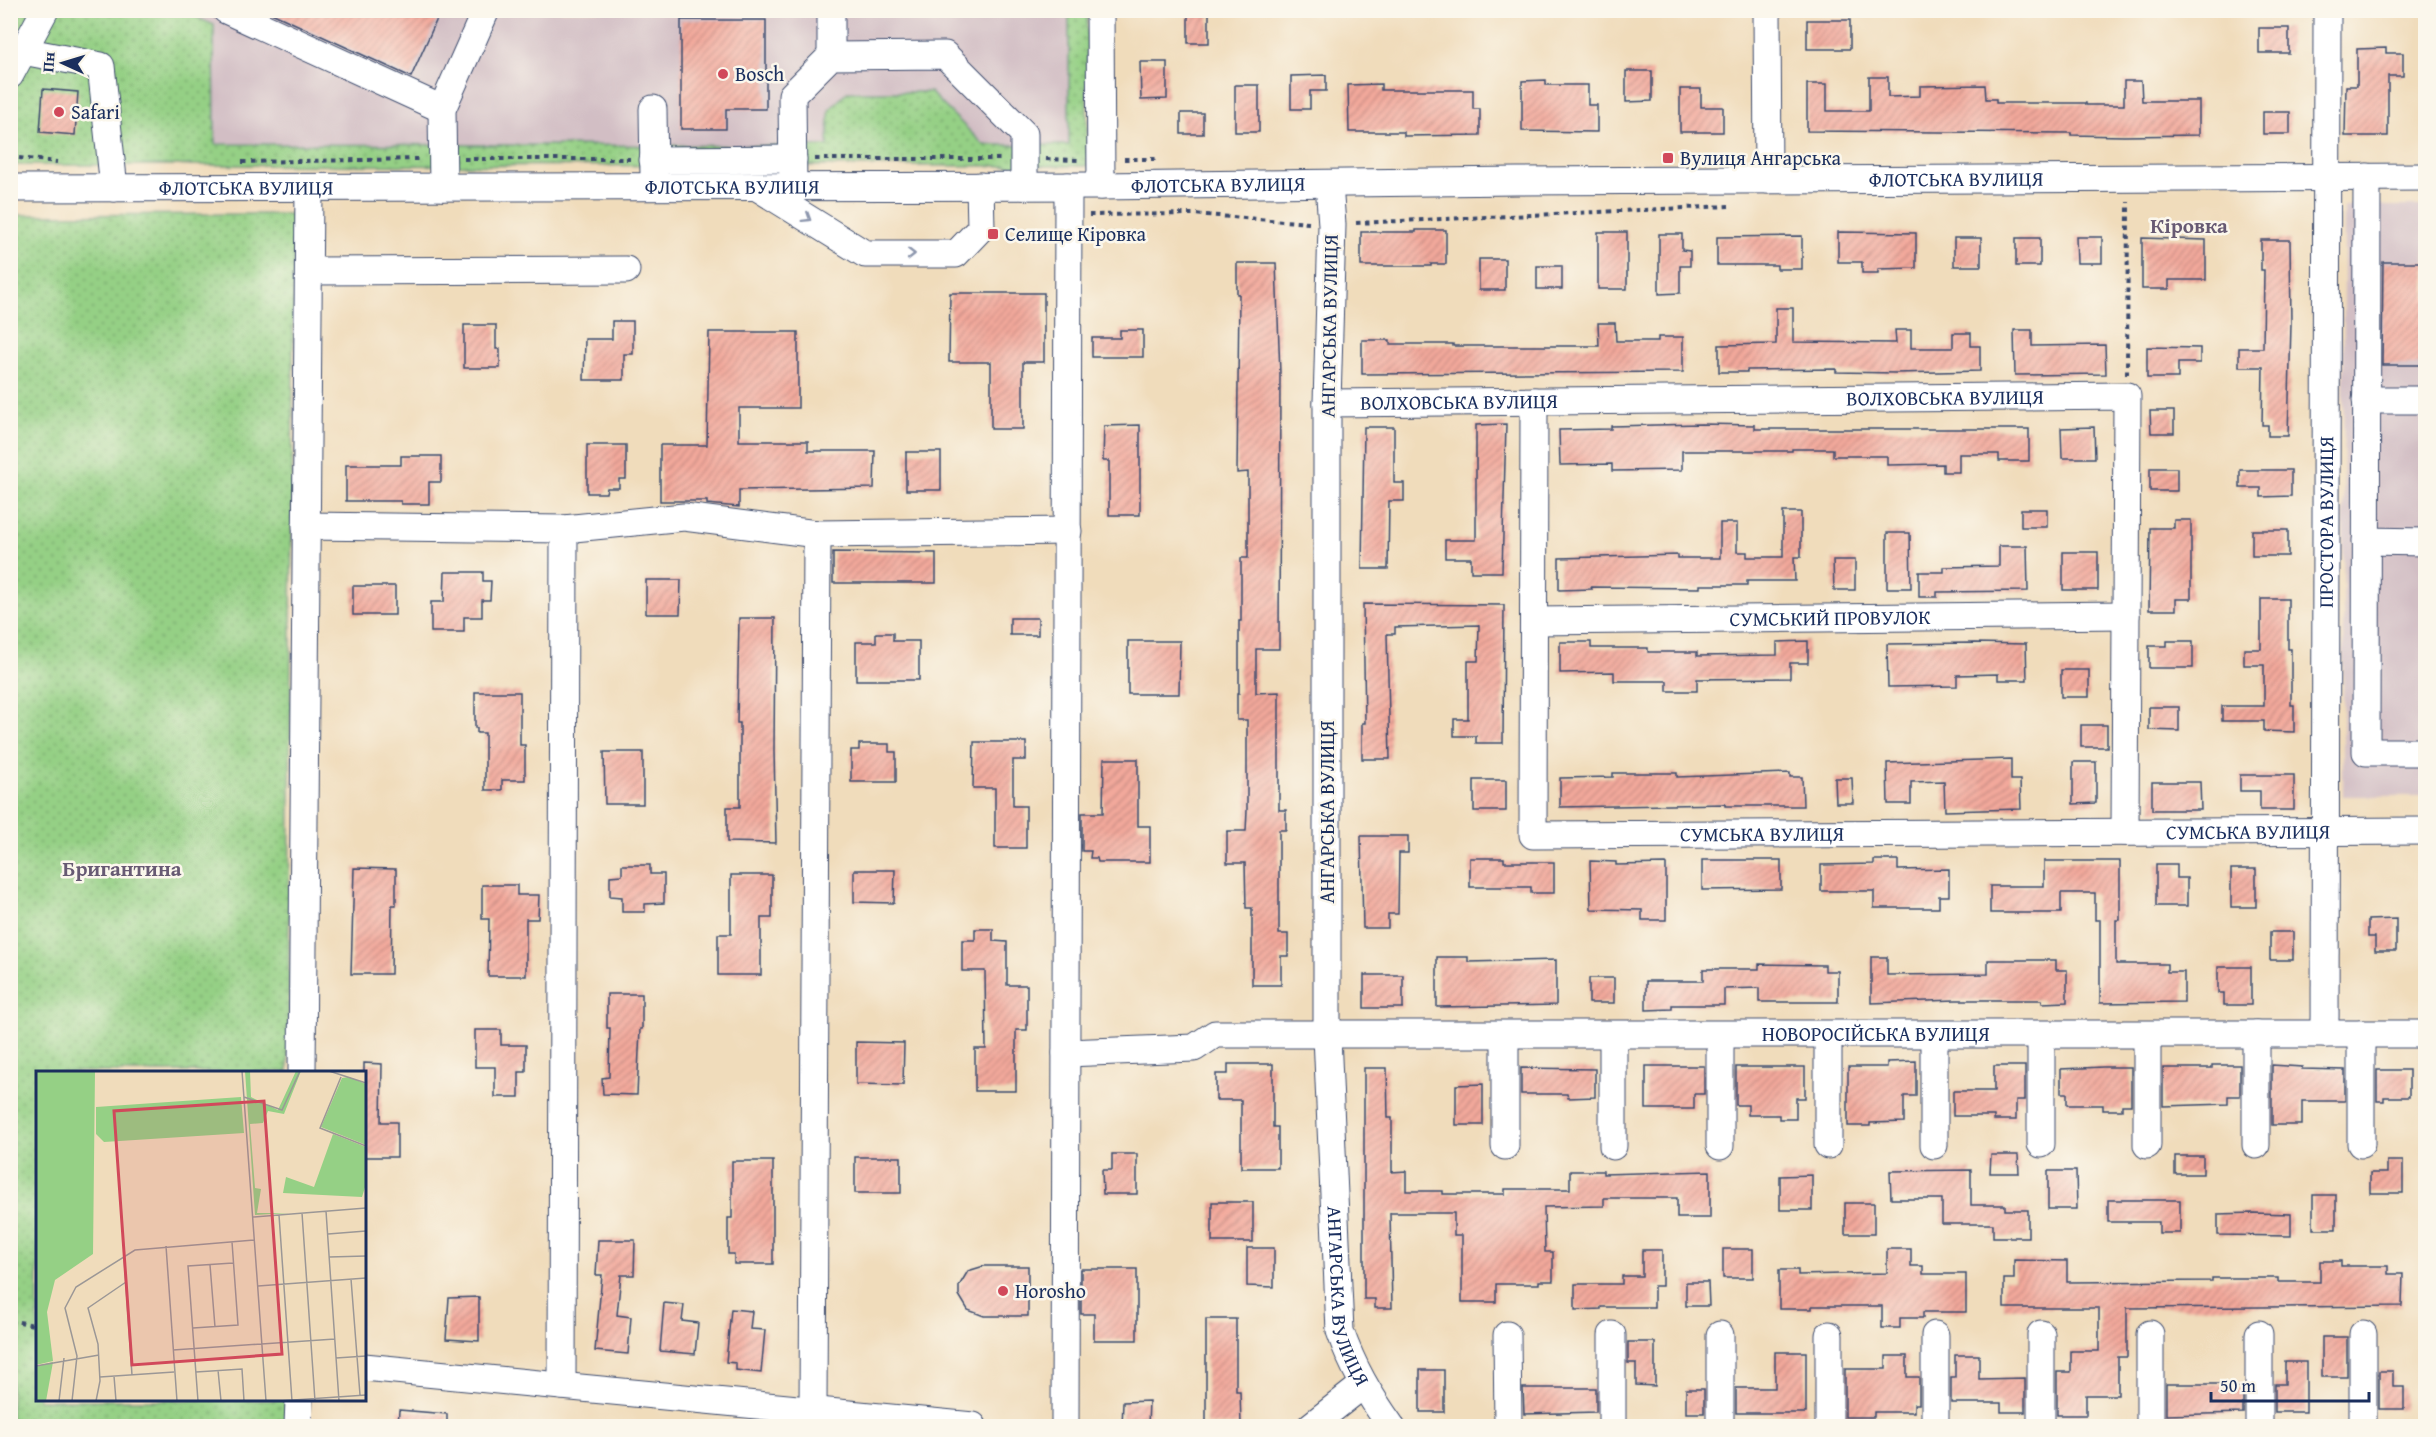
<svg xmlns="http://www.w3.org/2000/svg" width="2436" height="1437" font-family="'Gentium Book Plus',serif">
<defs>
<pattern id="grass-dots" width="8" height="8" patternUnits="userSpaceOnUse" patternTransform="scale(1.5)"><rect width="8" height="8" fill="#95d085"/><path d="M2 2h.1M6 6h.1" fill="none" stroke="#79a970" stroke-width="1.8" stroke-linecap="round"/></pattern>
<pattern id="building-hatch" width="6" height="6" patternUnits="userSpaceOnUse" patternTransform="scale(1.5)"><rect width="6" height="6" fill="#f3a99b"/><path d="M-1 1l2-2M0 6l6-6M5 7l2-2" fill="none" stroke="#c48a82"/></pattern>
</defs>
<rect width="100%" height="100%" fill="#fbf7ec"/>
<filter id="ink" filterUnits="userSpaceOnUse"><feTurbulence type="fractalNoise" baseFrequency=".0167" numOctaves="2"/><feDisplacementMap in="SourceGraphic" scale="12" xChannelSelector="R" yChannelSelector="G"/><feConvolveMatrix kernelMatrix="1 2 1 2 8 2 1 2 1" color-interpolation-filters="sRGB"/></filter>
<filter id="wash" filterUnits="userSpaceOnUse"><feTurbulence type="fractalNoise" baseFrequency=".008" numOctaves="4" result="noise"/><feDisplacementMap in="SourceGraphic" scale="24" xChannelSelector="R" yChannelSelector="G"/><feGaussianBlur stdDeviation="1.35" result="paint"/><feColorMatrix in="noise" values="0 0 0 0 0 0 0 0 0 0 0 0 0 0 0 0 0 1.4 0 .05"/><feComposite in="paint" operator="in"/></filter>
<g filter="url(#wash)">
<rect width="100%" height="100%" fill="#f0dcbb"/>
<path fill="#d2bec4" d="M183 11H1069L1070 145H984L930 92 829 110V146L214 144V25Z
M2344 206H2425V796H2343Z"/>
<path fill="url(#grass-dots)" stroke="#588072" stroke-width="1.5" d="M22 10 183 11 214 25 215 144 828 146 829 110 847 92H930L984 145H1069V11H1087V166L11 165 10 32Z
M294 214 288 1072H38V1400H286V1426H11L10 215Z"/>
<g id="blocks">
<path fill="url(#building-hatch)" d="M265 10H441L411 77Z
M1188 10H1209V43H1188Z
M681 20H766V109H726V129H681Z
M1807 20H1850V49H1807Z
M2259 28H2289V53H2259Z
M2386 48V53H2403V76H2388V136H2345L2346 86H2357V49Z
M1140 62H1167V99L1141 100Z
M1626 71H1652V101L1626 102Z
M1326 75V91H1310V109H1291V76Z
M1869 77H1888V97L1920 96V86L1985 85 1986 99H1996V103H2086V105H2124V81H2141L2142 101H2199V135L2124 136 2071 135V133L1807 131V84H1827V111H1869Z
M1546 80V85H1588V105H1597V132L1522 131V81Z
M1381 84V90H1473V109H1480V135L1404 136V132H1349L1348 85Z
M1235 85H1259V132H1235Z
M43 89 78 92 75 135 40 132Z
M1680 89H1701V107H1723V132H1680Z
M2263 112H2290V134H2263Z
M1181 113H1203V134H1181Z
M1416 230H1446V264H1431V266H1361V232H1416Z
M1598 232H1627V289H1598Z
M1838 232 1916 233V268L1878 269V273H1862V262H1838Z
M1659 234H1682V250L1690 251V266H1680V293L1659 294Z
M1802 236V269H1777V265H1717V237Z
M2076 237H2102V263H2077Z
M1954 238H1981V266H1954Z
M2016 238H2040V266H2016Z
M2142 238 2206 240V280H2169V289H2142Z
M2261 240H2290L2291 324 2288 436H2268V425H2262L2263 367H2239V348H2263L2264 270H2261Z
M1479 259H1505V290H1479Z
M2383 262H2426V365H2382Z
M1237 263H1276L1280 374 1279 649H1256V693L1279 692V810H1286V830H1279V934H1288V956H1281V985H1252V908H1246L1245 863H1227V831H1246L1247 810V720H1237V693H1239V621H1241V558H1248V472L1237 473 1239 294H1237Z
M1537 266H1562V289H1537Z
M950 293H1044V362H1023V429H991V362H949Z
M1776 308H1793V342L1896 343 1895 330H1911V348H1953V333H1971V346H1980V371L1896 373 1836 372V369L1747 370V372H1719V345L1776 344Z
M612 321H633V354H624V380H584L585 339H612Z
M1598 323H1615L1616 341H1658V337H1683V372L1362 374V340H1390V344H1453V346H1599Z
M464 325H496V349H500V368H464Z
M1120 330H1143V357H1092V338H1120Z
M2014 330H2032V346L2105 345 2106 374 2015 375Z
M709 332H798V408H739V441H808V451H875L874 488 739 490V507L707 504V501H660V445H707Z
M2147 347 2200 348V363H2178V378H2147Z
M2150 411H2174V433H2151Z
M1506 424 1502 572H1471V558H1445V540H1476V425Z
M1701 424 1755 425V429H2029V461H1999V454H1959V472H1943V464L1887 465V456H1833V449H1792V451H1682V470L1612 471V464L1560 465 1559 430 1611 429V426Z
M1140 425V515H1109V461H1103L1104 426Z
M1364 427H1394V483H1404V501H1389L1388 569H1362Z
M2094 427 2095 458H2062L2061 428Z
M587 445H626V479H619V488H607L606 493H587Z
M906 452H941V490H906Z
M401 456H441V482H429V504H401V501H346V465H401Z
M2150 468H2177V491H2150Z
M2240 470H2291V496L2261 497V488H2240Z
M2021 509H2047V527H2021Z
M1783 512H1801V557H1794L1795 581H1747V585H1700V588L1591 587 1592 589 1559 590V558L1678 555V558H1720V523H1737V552H1747V557H1783Z
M2174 520H2191V599H2176V610H2149L2150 528H2174Z
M2252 530H2288V556H2252Z
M1887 533H1910L1911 588H1887Z
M1999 546H2027L2028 591 1937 592V597H1919V572H1944V567L1999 566Z
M833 552 936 553V583H833Z
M2063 552H2098V590H2063Z
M1833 560H1855V590H1834Z
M445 572H483V581H491L490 600H482V617H464V632H431V602H444Z
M646 580H681L680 614H646Z
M353 586H395V615H353Z
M2261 599H2288V649H2291V705H2294V732L2264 731V721H2222V706H2264V665H2244V649H2261Z
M1363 604 1504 605 1503 743H1476V736H1454V719H1468V661H1478L1479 625 1395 627V634H1387L1390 759H1362V723H1365Z
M739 618H775L774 751 776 843 727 842V807H740V723H737Z
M1010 618H1038V635H1010Z
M876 633H893V641H919V680H856V642H876Z
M1128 641H1180L1179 694H1128Z
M1808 641V663H1790V678L1697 679V691H1667V681H1614V672L1560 673V642H1591V648H1648V652H1697V656L1777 655V642Z
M2167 641H2193V668H2149V646H2167Z
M1974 643 2026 644 2027 680H1998V674L1957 675V686L1888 687 1887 644Z
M2061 670H2089V697H2061Z
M475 692H520V745H525V780H502V790H485V733H477V728H475Z
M2149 707H2179V731L2149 730Z
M2081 725H2107V747H2081Z
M974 742H1026V760H1013V806H1026V848H995V788H973Z
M859 744H889V752H896V782H851V750H859Z
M604 752H643V804H605Z
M1104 759H1138V826H1150V862H1098L1097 858H1090L1091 851H1082V813H1103Z
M2011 759V780H2020L2021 809 1945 811 1944 781 1911 782V804H1888L1887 763Z
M2073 762H2096V803L2073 804Z
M1613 773H1677V777L1790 773V777H1802L1803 806H1725V804L1560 807V778L1613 777Z
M2240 775H2294V810H2260V791H2240Z
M1835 778H1852L1853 803H1836Z
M1474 780H1506V811H1474Z
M2152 782H2200L2201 810H2152Z
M1361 836H1408V853H1399L1398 914H1388V928H1363Z
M1470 858H1504V862H1554V893H1531V887H1470Z
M1702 860H1781V889L1702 890Z
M1874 860H1898V870L1949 869V896H1939V908H1874V891H1821V865L1874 864Z
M1590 861 1616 862V865L1666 864V920H1642V910L1591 909Z
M2044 861H2120V920H2116V964H2167V972H2184V1002L2100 1003V920H2095V893H2061V913H1990V886H2044Z
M2156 864H2177V878H2187V906H2156Z
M622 865H650V874H664V903L645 904V912H622V897L610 896V876L622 875Z
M354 868 396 869V905H392L391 974H351Z
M2231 869H2256V907H2231Z
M854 870H895L894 903 854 902Z
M731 875H772V918H761V975H718V934H731Z
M482 885H517V895H539L538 919H526V976H488L489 919H482Z
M2396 919V951H2375V937H2368V920Z
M975 929H993V941L1007 942V985H1027V1030H1016V1091H975V1049H986L985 971H962V940H975Z
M2270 932H2293V960H2270Z
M1437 957H1468V962L1556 960V1005L1437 1007Z
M1871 957H1887V975L1988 974V960H2056V970H2067V1002L2042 1003V1000H1956L1871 1003Z
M1759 964 1825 965V971H1838V1002H1759V988L1724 989V1005H1672V1009L1646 1010V981H1703V969H1759Z
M2218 967H2251V1005H2224V993H2218Z
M1364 975H1403V1008H1364Z
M1589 978H1614V1003H1589Z
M607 994H642V1029H640L637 1095 603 1094 602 1078 609 1077 610 1028H607Z
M475 1030H501V1045H526V1072H519V1097H495V1067H475Z
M856 1042 904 1043 903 1085 856 1084Z
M1916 1061V1096H1904V1122L1870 1123V1126H1848V1067H1887V1062Z
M364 1063 382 1064 381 1122H397V1157H364Z
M1228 1064H1273V1127H1278V1168H1241V1100H1216V1074H1228Z
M2212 1065H2240V1096H2228V1104L2163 1106V1068H2212Z
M2272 1065 2302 1067V1069L2345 1070V1101H2302V1125H2272Z
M1646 1066H1704V1094H1694V1109H1646Z
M1994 1066H2025V1100H2016V1120H1994V1116H1953V1091H1994Z
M1736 1067H1805V1098H1796V1119H1779V1115H1748V1105H1736Z
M2103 1067H2131V1105H2122V1110H2103V1105H2067V1093H2061V1069Z
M1364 1068H1387L1388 1118H1392V1172L1406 1171V1191H1443V1194H1505V1189H1570V1171H1603V1174L1710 1171V1218H1677V1198H1604V1206L1544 1207 1545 1252H1553V1281H1539V1284H1496V1302H1462V1235H1454V1213H1390L1392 1308H1375V1299H1364Z
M1521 1068 1595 1069V1097L1568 1098 1567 1094H1521Z
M2377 1070H2409V1097H2384V1101H2377Z
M1483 1084V1125H1456V1085Z
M1112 1154H1137V1194H1103L1102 1170H1112Z
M1991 1155H2018L2019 1173H1990Z
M2175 1156H2203V1174H2175Z
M855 1157H901V1193H855Z
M732 1161H773V1264H734V1254H728V1218H732Z
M2387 1161H2403V1193H2370V1173H2387Z
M1971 1170V1205H2005V1210H2028V1237H1993V1224H1942V1199H1891L1890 1171Z
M2048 1171H2076L2077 1209H2048Z
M1812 1175V1210H1780V1176Z
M2313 1195H2336V1229H2313Z
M2108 1200H2180V1233H2159V1222H2108Z
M1212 1202H1253V1242H1212Z
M1845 1203H1874V1234H1845Z
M2254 1213 2291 1214V1236L2218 1235V1214Z
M598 1240H635L634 1275H621L617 1315 631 1317 628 1354 595 1351 602 1275H596Z
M1247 1248H1274V1287L1247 1286Z
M1723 1249H1753V1278H1723Z
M1887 1249H1911V1266H1923V1274H1966V1312H1923V1318H1900V1328H1882V1306H1812V1309H1779V1270H1798V1275L1887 1273Z
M1642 1250H1662V1286H1654V1307H1601V1309L1575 1310V1284H1622V1276H1642Z
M2014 1260 2067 1261V1282L2212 1281V1278H2278V1282H2320V1261H2341V1266H2388V1274H2403L2402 1306 2127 1308V1357H2118V1395H2086V1415H2057V1372H2071V1351H2099V1308H2004V1279H2014Z
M984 1266H1028V1316H984L968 1310 959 1295V1286L968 1271Z
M1081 1269H1137V1340H1094V1314H1081Z
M1686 1282H1708L1709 1306H1686Z
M479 1297V1341L446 1339 449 1298Z
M664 1303 684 1305 682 1321 698 1323 695 1354 660 1351Z
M731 1309 752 1311 750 1329 765 1330 761 1373 736 1370V1363L726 1362Z
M1206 1319H1236V1391H1240L1241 1425H1206Z
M2322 1337H2347V1377H2322Z
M1628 1342H1655V1386L1636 1385V1363H1628Z
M1775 1352H1806V1413H1736V1388H1775Z
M1955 1355H1979V1379L2025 1378V1412H2001V1403H1951V1377H1955Z
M1886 1356H1907V1377H1919V1404H1914V1412H1874V1417H1845V1369H1886Z
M2285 1362H2306V1412H2275V1384H2285Z
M1420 1370H1444V1412H1420Z
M2379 1371H2393V1387H2404V1409H2379Z
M2166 1384H2225V1388H2243V1413L2166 1415Z
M1523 1388H1596V1412L1524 1414Z
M1686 1389H1704V1413H1686Z
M1149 1401 1148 1426H1122L1123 1402Z
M399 1410 447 1414V1426H398Z"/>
</g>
</g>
<g filter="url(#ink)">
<use href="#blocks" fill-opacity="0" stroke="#3b496c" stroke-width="1.5"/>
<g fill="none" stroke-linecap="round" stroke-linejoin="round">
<defs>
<g id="minor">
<path d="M226 10 442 109"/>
<path d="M831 10V56"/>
<path d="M1100 10 1101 186"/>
<path d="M1767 10 1768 180"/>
<path d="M23 51 101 66 114 188"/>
<path d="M10 75 45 10"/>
<path d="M653 109 654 177"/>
<path d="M653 160 793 159"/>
<path d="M2367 177 2366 752H2426"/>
<path id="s1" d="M1329 184 1332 225 1327 403V1036L1340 1331C1353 1368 1369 1395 1391 1426"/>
<path d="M443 187 442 109 486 10"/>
<path d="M757 187 865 254H956L981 228 980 186"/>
<path d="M793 187 792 95 831 56 945 55 1024 134V186"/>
<path id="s2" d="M10 188 1101 186 1517 181 2426 177"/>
<path d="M309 271 626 270"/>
<path d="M2366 400H2426"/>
<path id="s3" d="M1534 401 1533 835 2426 831"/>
<path id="s4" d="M1327 403 2127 396 2125 832"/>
<path d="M306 526 564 529 684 517 817 534 1068 531"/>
<path d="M2366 541 2426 542"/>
<path id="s5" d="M1534 621 2126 615"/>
<path d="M2256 1034V1145"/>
<path id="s6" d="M2325 1034 2327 10"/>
<path d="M2361 1034V1144"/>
<path d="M1613 1035V1146"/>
<path d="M1720 1035V1146"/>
<path d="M1828 1035V1145"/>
<path d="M1934 1035V1145"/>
<path d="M2041 1035V1144"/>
<path d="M2147 1035V1145"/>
<path d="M1505 1036V1146"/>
<path id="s7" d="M1066 1053 1194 1048 1215 1034H2426"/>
<path d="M302 1072 309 188"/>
<path d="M2150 1334V1426"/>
<path d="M2259 1334V1426"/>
<path d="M2363 1334V1426"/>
<path d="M1507 1335 1508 1426"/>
<path d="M1612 1335V1426"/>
<path d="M1720 1335V1426"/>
<path d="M1829 1335V1426"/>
<path d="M1935 1335V1426"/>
<path d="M364 1367 973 1426"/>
<path d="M562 1386 564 529"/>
<path d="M813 1411 817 534"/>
<path d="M298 1426 299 1400"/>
<path d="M1065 1426 1068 186"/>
<path d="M1311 1426 1363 1385"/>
<path d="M2041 1426V1334"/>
</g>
</defs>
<use href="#minor" stroke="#3b496c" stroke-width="29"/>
<path stroke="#3b496c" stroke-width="4" stroke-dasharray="4.5 4.5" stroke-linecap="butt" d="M10 157 57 162
M464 159H630
M815 159H1003
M1046 159 1078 160
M1124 159H1159
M242 162 420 159
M1089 215 1193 214 1309 223
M1356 223 1729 206
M2127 374 2128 202
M10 1320 38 1326"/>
<use href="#minor" stroke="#fff" stroke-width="27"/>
</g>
<defs><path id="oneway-chevron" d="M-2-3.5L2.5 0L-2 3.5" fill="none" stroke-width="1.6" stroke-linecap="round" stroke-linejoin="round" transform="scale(1.5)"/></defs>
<g stroke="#8d97ae">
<use href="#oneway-chevron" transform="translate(807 218) rotate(32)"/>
<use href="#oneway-chevron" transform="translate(911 254)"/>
</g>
</g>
<g fill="#d1495b" stroke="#fbf7ec" stroke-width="2">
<circle cx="723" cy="74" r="6"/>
<circle cx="59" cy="112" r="6"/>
<rect x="1662" y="152" width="12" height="12" rx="3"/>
<rect x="987" y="228" width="12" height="12" rx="3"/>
<circle cx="1003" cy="1291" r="6"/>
</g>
<g text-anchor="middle" stroke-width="5" stroke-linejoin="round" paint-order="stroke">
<g font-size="20" fill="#1b2f5e" stroke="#fbf7ec" text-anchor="start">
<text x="735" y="81">Bosch</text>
<text x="71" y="119">Safari</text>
<text x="1680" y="165">Вулиця Ангарська</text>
<text x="1005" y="241">Селище Кіровка</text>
<text x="1015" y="1298">Horosho</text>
</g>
<g font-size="20" fill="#1b2f5e" stroke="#fbf7ec">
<text dy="7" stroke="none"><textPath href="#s2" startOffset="1946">ФЛОТСЬКА ВУЛИЦЯ</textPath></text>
<text dy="7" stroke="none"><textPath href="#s2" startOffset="1208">ФЛОТСЬКА ВУЛИЦЯ</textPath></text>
<text dy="7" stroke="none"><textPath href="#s2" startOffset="722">ФЛОТСЬКА ВУЛИЦЯ</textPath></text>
<text dy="7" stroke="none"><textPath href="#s2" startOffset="236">ФЛОТСЬКА ВУЛИЦЯ</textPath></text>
<text transform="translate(1329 326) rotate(-89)" y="7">АНГАРСЬКА ВУЛИЦЯ</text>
<text dy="7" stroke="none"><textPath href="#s4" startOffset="618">ВОЛХОВСЬКА ВУЛИЦЯ</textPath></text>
<text dy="7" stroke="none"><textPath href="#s4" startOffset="132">ВОЛХОВСЬКА ВУЛИЦЯ</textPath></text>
<text dy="7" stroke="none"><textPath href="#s6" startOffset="512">ПРОСТОРА ВУЛИЦЯ</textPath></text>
<text dy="7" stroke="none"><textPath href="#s5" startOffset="296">СУМСЬКИЙ ПРОВУЛОК</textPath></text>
<text transform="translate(1327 812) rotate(-90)" y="7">АНГАРСЬКА ВУЛИЦЯ</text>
<text dy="7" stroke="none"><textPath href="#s3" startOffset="1149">СУМСЬКА ВУЛИЦЯ</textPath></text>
<text dy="7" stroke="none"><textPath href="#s3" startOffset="663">СУМСЬКА ВУЛИЦЯ</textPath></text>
<text dy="7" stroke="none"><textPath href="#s7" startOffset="814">НОВОРОСІЙСЬКА ВУЛИЦЯ</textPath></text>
<text dy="7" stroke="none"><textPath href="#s1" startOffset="1114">АНГАРСЬКА ВУЛИЦЯ</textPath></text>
</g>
<g font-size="21" font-weight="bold" fill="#675a73" stroke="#fbf7ec">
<text x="2189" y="233">Кіровка</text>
<text x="122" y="876">Бригантина</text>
</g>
</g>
<g transform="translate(36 1071)">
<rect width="330" height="330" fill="#f0dcbb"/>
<path d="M209 0H214L215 26 242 39 260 0H265L248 43 232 40 227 52 214 53 219 117 225 118 221 142H253L219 144ZM205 26 208 62 68 71 60 63V36ZM297 63 330 76V113L326 126 247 122 250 106 278 116ZM17 291 10 330H0V295Z" fill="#95d085"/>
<path d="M313 6 330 13V74L285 56 306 7Z" fill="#95d085"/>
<path d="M0 0H59L57 183 19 209 11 241 17 290 0 294Z" fill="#95d085"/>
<path fill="none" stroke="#9b9796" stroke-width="1.5" d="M206 0 230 330M293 0 330 12M305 6 284 57 330 75M208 26 246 39 264 0M290 140 303 330M266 142 279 330M243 144 256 330M217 146 330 137M292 163 330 160M130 175 141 330M88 186 96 304M293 186 330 185M174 194 179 256M315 208 324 324M222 215 330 207M157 257 202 254 196 171M137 279 299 268M300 287 330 285M0 295 63 284M182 299 185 330M160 301 206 298 208 330M78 305 80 330M64 306 138 301M23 330 28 287M36 330 41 285 29 237 40 216 99 179 218 169M60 330 64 310 62 273 52 237 90 211M162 330 152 195 197 192M243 330 330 324"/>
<path fill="#d1495b" fill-opacity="0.15" stroke="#d1495b" stroke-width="3" d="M228 30 246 283 96 294 78 40Z"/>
<rect width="330" height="330" fill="none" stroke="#1b2f5e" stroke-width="3"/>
</g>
<rect width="2436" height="1437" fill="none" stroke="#fbf7ec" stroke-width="36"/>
<g transform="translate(63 63) rotate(274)" stroke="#fbf7ec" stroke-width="4.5" paint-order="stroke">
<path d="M0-4.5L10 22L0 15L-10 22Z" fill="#1b2f5e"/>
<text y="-9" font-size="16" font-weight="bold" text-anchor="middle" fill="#1b2f5e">Пн</text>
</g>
<path d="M2211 1392v9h158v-9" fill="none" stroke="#1b2f5e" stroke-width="3"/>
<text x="2220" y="1392" font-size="18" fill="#1b2f5e" stroke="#fbf7ec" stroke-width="4.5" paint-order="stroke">50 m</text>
</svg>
